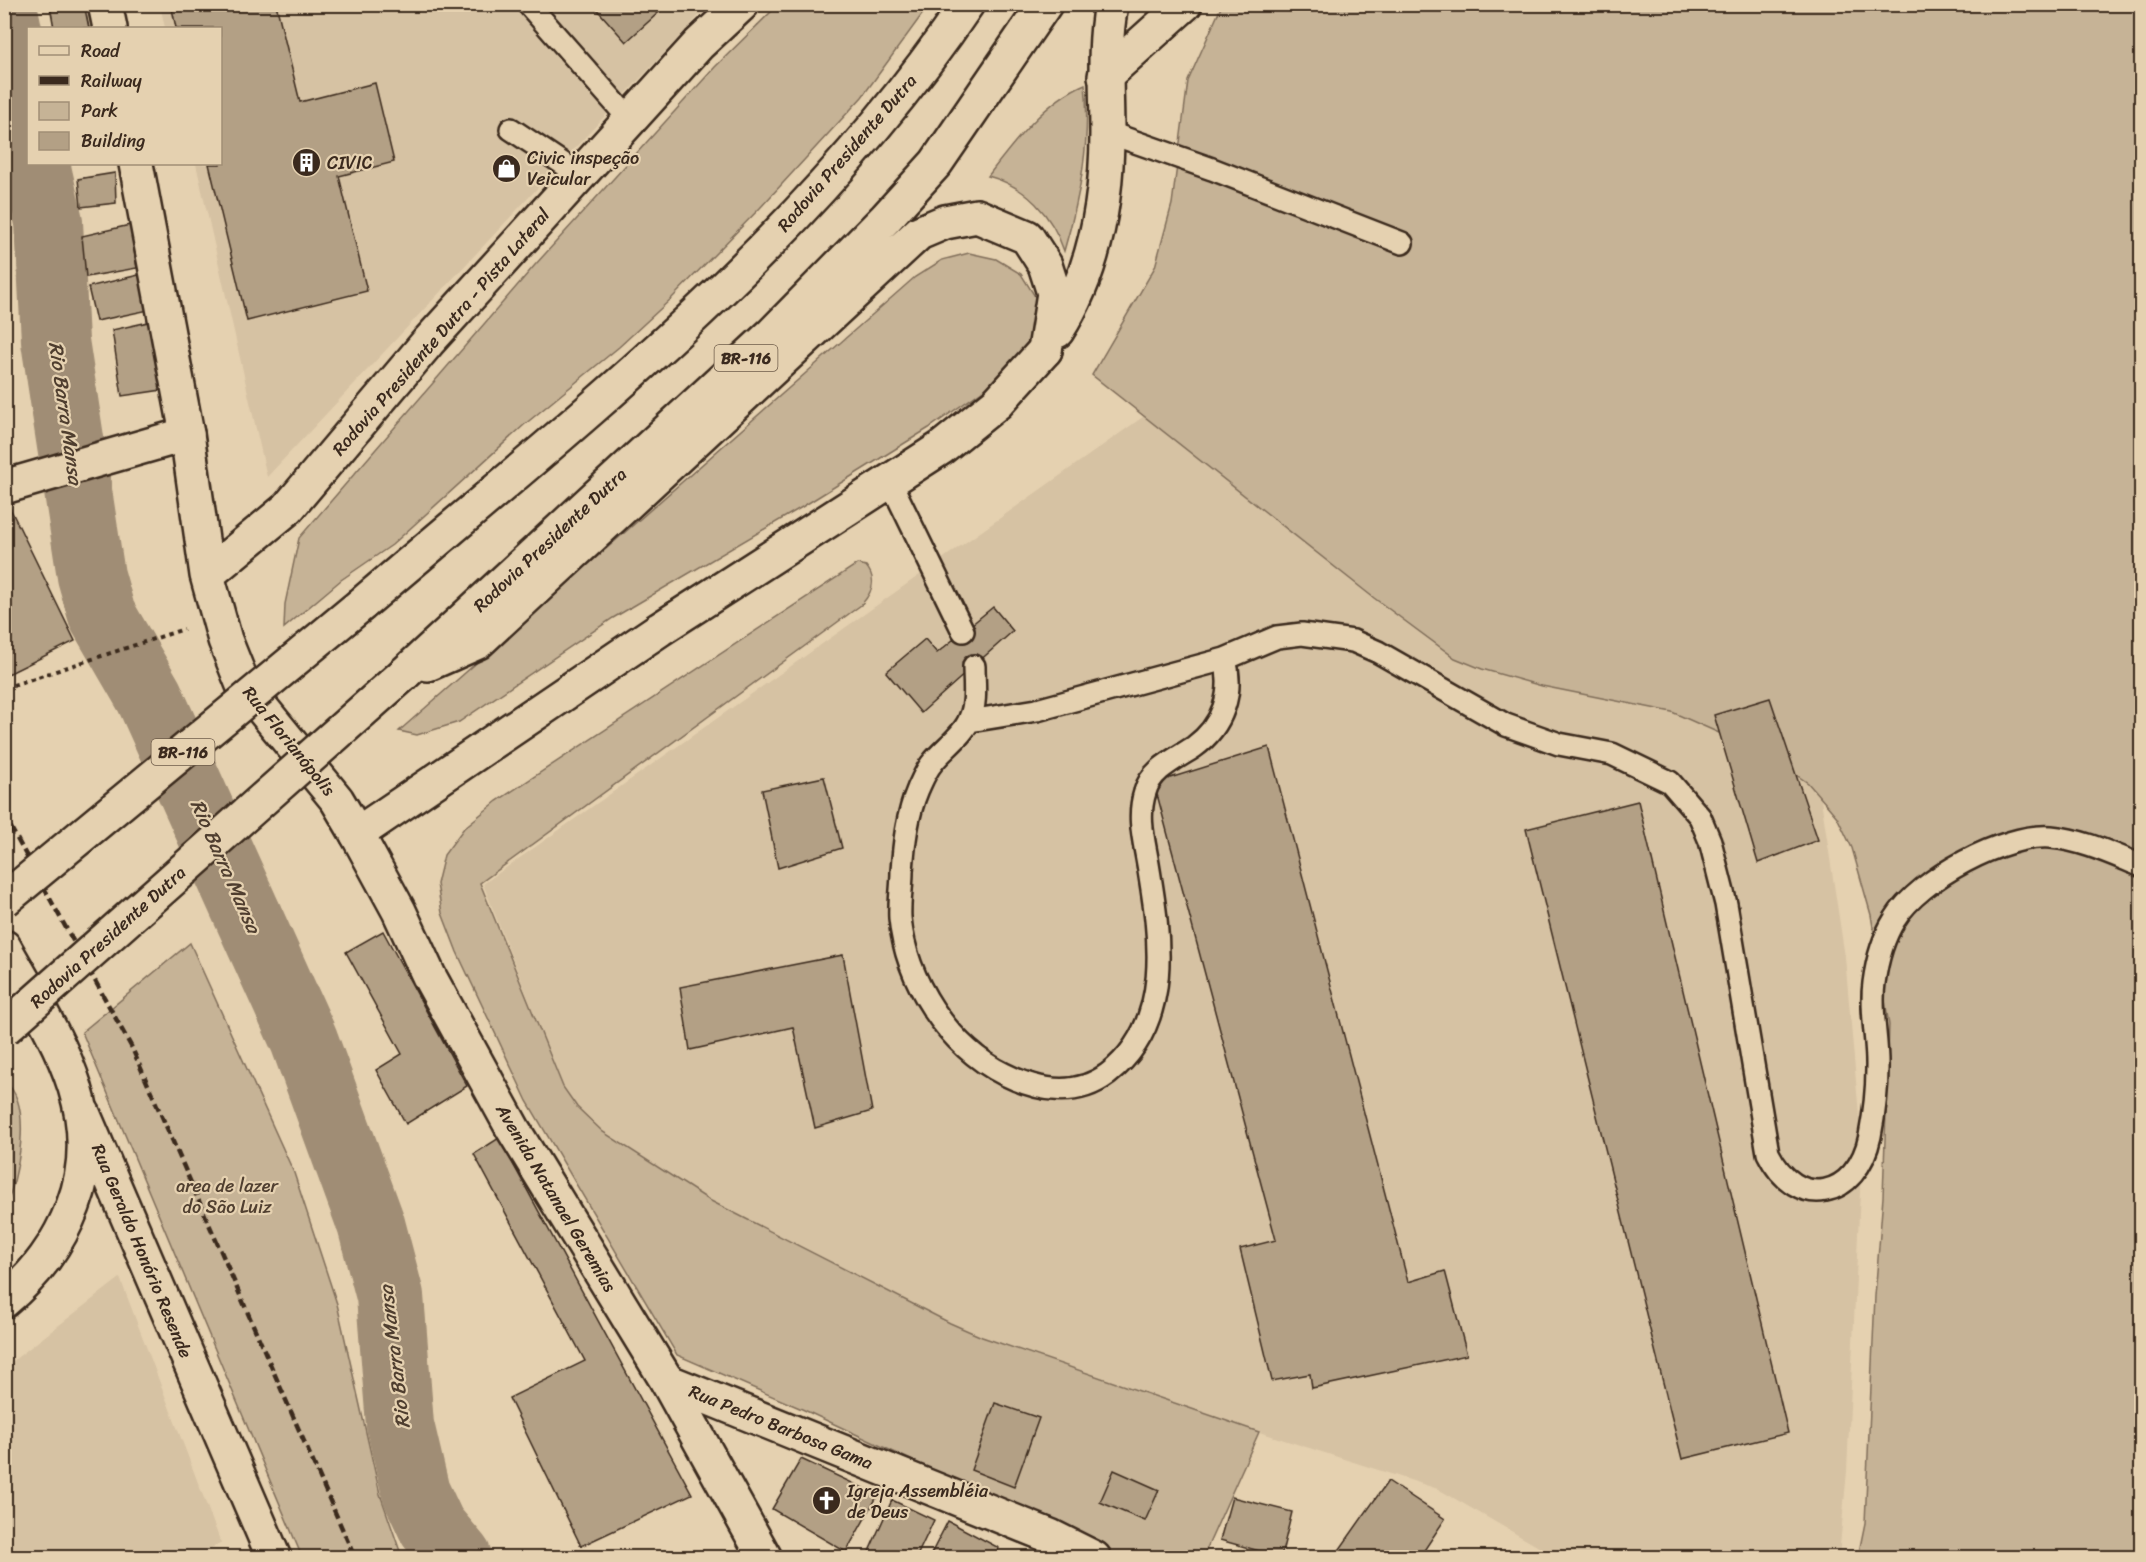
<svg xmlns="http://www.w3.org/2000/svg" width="2146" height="1562" font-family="Sriracha,sans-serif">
<rect width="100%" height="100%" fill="#e5d1b0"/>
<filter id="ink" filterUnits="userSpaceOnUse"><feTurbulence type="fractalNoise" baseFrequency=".0167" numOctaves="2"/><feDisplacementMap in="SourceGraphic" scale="12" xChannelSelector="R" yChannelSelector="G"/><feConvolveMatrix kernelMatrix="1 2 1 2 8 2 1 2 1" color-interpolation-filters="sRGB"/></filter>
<g filter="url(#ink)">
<path fill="#d6c2a3" d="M160 5H709L267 477 196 164H220V28H165Z
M1164 402 1810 727 1845 957 1862 1149 1847 1471 1839 1557H1556L1438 1489 1259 1432 982 1337 950 1323 709 1200 603 1132 577 1107 563 1087 483 884Z
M120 1278 221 1543 195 1557H5V1367Z"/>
<path fill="#c6b396" stroke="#806e5a" stroke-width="1.5" d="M779 4 929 5 862 97 760 208 671 299 619 347 524 425 392 545 341 580 284 628 285 604 299 538 535 265 715 67Z
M1222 5H2141V1557H1858L1865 1523 1875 1296 1883 1197 1889 1025 1871 915 1852 848 1837 817 1808 783 1764 753 1672 712 1542 686 1482 669 1455 658 1374 598 1092 375 1155 267 1172 204 1188 81Z
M1085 84C1091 142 1080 196 1064 251 1052 215 1026 186 988 176 1014 142 1045 101 1085 84Z
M969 253 996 259 1021 274 1036 298 1039 309 1035 332 1028 344 989 386 929 428 802 507 613 618 459 722 417 735 399 731 915 277 942 260Z
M857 564 866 566C878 580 872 593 861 605L480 883 563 1087 577 1107 603 1132 709 1200 950 1323 982 1337 1259 1432 1203 1557H1118L802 1409 677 1355 527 1101 457 952 442 913 437 884 444 855 464 828 497 801Z
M190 943 294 1173 337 1304 380 1494 402 1557H302L82 1032Z
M5 1082C34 1104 18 1178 5 1208Z"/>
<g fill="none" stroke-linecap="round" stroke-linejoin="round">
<path stroke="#a08d74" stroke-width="68" d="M4 11 28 127
M36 164 49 222 55 341 91 576 102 615 149 696 304 1040 371 1224 390 1296 400 1425 416 1493 432 1527 458 1558"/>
</g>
<path fill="#b3a085" stroke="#3b2a1e" stroke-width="1.5" d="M84 4 89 28H54L50 6Z
M171 4H276L300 102 375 83 394 162 339 176 367 291 247 321 209 164H220V28H176Z
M592 4H668L626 42Z
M115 173 116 203 81 207 78 179Z
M130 225 137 268 86 277 82 236Z
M143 274 149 310 96 321 88 287Z
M153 321 162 390 122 396 112 330Z
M9 506 75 641 4 676V508Z
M993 607 1013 631 921 713 886 672 925 639 937 653Z
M1770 698 1818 840 1758 863 1714 715Z
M1269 747 1408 1282 1445 1271 1467 1355 1312 1388 1310 1374 1272 1381 1240 1249 1276 1240 1154 783Z
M824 777 842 848 778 868 762 790Z
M1638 801 1788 1433 1682 1459 1526 829Z
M383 931 467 1086 406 1124 376 1070 402 1054 346 952Z
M843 955 872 1111 815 1128 793 1027 690 1050 680 987Z
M499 1138 692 1494 581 1546 509 1398 585 1361 474 1154Z
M995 1403 1039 1418 1014 1487 971 1470Z
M801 1459 878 1495 846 1552 772 1509Z
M1114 1470 1159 1490 1145 1521 1100 1502Z
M1388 1481 1445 1519 1419 1558 1335 1556Z
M1232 1497 1292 1512 1281 1557 1220 1540Z
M892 1500 934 1520 916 1558H866Z
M948 1521 999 1548 994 1558H929Z"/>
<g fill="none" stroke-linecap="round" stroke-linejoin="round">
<defs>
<path id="service" d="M528 4 631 121
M511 129 580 175
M1107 132 1212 169 1402 243
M890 481 963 631
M974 666C974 683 977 702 970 718 964 735 944 748 933 762 926 770 922 780 918 789 907 815 904 843 902 871 902 887 899 903 900 918 906 981 948 1046 1004 1074 1038 1091 1076 1098 1108 1074 1174 1023 1160 936 1148 864 1144 840 1137 817 1145 792 1151 769 1176 759 1194 747 1223 726 1234 693 1225 659L1277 637 1302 634 1353 641 1378 652 1506 725 1559 744 1612 754 1670 782 1700 817 1710 841 1726 904 1768 1153C1797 1212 1857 1199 1870 1136 1874 1115 1877 1091 1877 1069 1878 1040 1870 1012 1874 983 1877 960 1883 938 1895 919 1919 879 2005 833 2051 837 2083 840 2112 854 2142 866
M970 721 1037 710 1225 659"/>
<path id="minor" d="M667 1381 1050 1536 1094 1558"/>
<path id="tertiary" d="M105 4 110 28
M136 164 187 434
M357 834 399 911 429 976 513 1129 667 1381 765 1558
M83 1113 274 1558"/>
<path id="secondary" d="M1105 76 1185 4
M4 487 187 434 207 575 225 640 243 685 337 800 357 834 660 629 941 448 997 403 1045 350
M207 575 288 508 428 342 699 44 742 4
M4 947C49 1028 110 1110 73 1206 58 1245 36 1274 4 1301"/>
<path id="motorway" d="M1057 331C1094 273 1107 201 1107 133 1107 90 1103 47 1111 4
M362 604C577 420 807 242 967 4
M428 664 478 642 919 233 945 222 977 216 1027 237 1045 265 1054 293 1045 350
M404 674 772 334 886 218 936 163 1045 4"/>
</defs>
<use href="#service" stroke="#3b2a1e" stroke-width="26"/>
<use href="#minor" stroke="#3b2a1e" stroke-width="38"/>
<use href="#tertiary" stroke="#3b2a1e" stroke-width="38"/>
<use href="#secondary" stroke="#3b2a1e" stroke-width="38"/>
<use href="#motorway" stroke="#3b2a1e" stroke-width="38"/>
<path stroke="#3b2a1e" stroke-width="4" stroke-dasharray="4.5 4.5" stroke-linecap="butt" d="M4 688 184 629"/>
<use href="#service" stroke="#e5d1b0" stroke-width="21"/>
<use href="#minor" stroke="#e5d1b0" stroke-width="33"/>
<use href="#tertiary" stroke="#e5d1b0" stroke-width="33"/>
<use href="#secondary" stroke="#e5d1b0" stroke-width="33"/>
<use href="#motorway" stroke="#e5d1b0" stroke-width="33"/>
<path stroke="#3b2a1e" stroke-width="4.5" stroke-dasharray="9 4.5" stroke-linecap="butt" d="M4 815 132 1048 355 1558"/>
<defs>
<path id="motorway-bridge" d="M4 900 362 604
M4 1029 404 674"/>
</defs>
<use href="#motorway-bridge" stroke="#3b2a1e" stroke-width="38" stroke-linecap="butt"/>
<use href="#motorway-bridge" stroke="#e5d1b0" stroke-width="33"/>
</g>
</g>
<defs>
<symbol id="building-disc" viewBox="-11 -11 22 22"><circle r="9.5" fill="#3b2a1e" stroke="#e5d1b0"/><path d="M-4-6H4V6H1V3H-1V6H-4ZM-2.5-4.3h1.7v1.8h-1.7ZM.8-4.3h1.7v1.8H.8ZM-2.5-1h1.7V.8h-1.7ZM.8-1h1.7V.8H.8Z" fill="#fff"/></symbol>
<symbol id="shop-disc" viewBox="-11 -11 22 22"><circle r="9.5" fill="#3b2a1e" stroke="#e5d1b0"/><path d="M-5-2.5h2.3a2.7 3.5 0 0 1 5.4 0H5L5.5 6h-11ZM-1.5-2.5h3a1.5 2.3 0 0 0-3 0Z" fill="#fff"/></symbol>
<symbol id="church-disc" viewBox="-11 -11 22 22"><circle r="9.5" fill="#3b2a1e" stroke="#e5d1b0"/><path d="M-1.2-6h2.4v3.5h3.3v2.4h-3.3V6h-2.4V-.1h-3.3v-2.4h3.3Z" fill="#fff"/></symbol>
</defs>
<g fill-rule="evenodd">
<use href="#building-disc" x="290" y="146" width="33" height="33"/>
<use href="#shop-disc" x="490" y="152" width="33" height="33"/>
<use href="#church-disc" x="810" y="1484" width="33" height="33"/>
</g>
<g text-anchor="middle" stroke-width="4.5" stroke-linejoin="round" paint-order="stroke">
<g fill="#e5d1b0" stroke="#6e5c4a" stroke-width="1.5">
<rect x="714.5" y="345" width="63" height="26" rx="4.5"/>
<rect x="151.5" y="739" width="63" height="26" rx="4.5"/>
</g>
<g font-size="16" font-weight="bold" fill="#3b2a1e">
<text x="746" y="364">BR-116</text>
<text x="183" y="758">BR-116</text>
</g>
<g font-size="18" fill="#3b2a1e" stroke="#e5d1b0">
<text transform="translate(847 153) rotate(-49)" y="6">Rodovia Presidente Dutra</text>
<text transform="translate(441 332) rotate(-49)" y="6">Rodovia Presidente Dutra - Pista Lateral</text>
<text transform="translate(550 540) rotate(-43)" y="6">Rodovia Presidente Dutra</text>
<text transform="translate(289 741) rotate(51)" y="6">Rua Florianópolis</text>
<text transform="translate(108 937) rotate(-42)" y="6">Rodovia Presidente Dutra</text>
<text transform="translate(556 1198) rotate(59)" y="6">Avenida Natanael Geremias</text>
<text transform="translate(142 1251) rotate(67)" y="6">Rua Geraldo Honório Resende</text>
<text transform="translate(781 1427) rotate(22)" y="6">Rua Pedro Barbosa Gama</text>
</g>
<g font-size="18" fill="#3b2a1e" stroke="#e5d1b0" text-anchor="start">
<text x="527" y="164">Civic inspeção<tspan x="527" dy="21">Veicular</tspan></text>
<text x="327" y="169">CIVIC</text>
<text x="847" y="1497">Igreja Assembléia<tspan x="847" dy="21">de Deus</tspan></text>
</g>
<g font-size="18" fill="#503f30" stroke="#e5d1b0">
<text x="227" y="1192">area de lazer<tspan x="227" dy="21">do São Luiz</tspan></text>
</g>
<g font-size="20" font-style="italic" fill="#4f3e2f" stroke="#e5d1b0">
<text transform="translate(66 413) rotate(82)" y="7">Rio Barra Mansa</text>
<text transform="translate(226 866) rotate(66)" y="7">Rio Barra Mansa</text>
<text transform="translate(394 1357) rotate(-97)" y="7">Rio Barra Mansa</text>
</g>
</g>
<rect width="2146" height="1562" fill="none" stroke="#e5d1b0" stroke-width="24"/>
<rect x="12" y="12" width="2122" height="1538" fill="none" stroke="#3b2a1e" stroke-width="2" filter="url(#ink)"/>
<rect x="27" y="27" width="195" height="138" fill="#e5d1b0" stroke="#a18e76" stroke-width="1.5"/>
<rect x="39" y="46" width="30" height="9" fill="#e5d1b0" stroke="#a18e76" stroke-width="1.5"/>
<text x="81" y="57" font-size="18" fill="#3b2a1e">Road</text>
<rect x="39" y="76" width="30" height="9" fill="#3b2a1e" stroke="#a18e76" stroke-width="1.5"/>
<text x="81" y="87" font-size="18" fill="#3b2a1e">Railway</text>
<rect x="39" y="102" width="30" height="18" fill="#c6b396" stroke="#a18e76" stroke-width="1.5"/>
<text x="81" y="117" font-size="18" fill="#3b2a1e">Park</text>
<rect x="39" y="132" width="30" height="18" fill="#b3a085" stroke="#a18e76" stroke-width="1.5"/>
<text x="81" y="147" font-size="18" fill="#3b2a1e">Building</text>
</svg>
